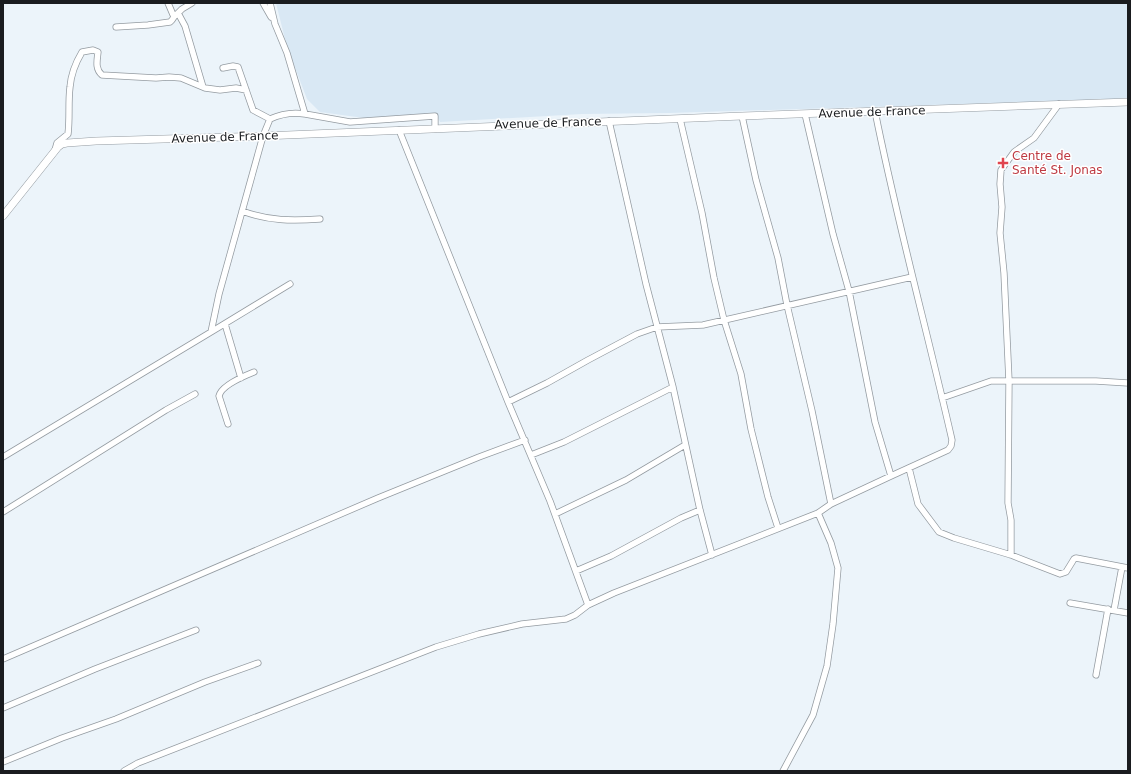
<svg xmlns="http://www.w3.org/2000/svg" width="1131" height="774" font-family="'DejaVu Sans',sans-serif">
<rect width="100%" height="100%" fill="#ecf4fa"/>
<path fill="#d9e8f4" d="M276 3H1128V99L669 113 582 114 440 122 436 114 364 118 320 112 307 99 287 47Z"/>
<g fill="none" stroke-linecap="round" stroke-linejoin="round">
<defs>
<path id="minor" d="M263 3 271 17
M270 3 275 24 287 53 305 114 350 122 435 116V129
M178 13 185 26 203 87
M175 16 182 9 192 3
M116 27 148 25 170 22 172 20 174 17 168 3
M223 68 233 66 238 67 253 110 270 119
M805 114 833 234 849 291 875 422 891 476
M742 116 756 180 778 258 787 305 812 411 831 504
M680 119 702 213 714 278 724 320 741 374 751 429 768 497 778 528
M609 121 646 284 673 387 700 510 712 555
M399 130 508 402 550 501 588 605
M55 150 57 143 68 134C70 117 68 103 70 87 71 75 76 62 82 52L93 50 98 52C97 61 95 69 102 75L156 78 169 77 181 78 205 88 220 90 236 88 246 90
M242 211C269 221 292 221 320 219
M225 324 241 378
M211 332 290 284
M942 398 991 381H1096L1128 383
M508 402 547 383 588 360 637 334 657 327 703 325 912 277
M228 424 219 396C221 386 244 376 254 372
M531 455 564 442 673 387
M3 457 211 332 219 294 263 136 270 119C281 114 293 112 305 114
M909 468 918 504 939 532 954 538 1011 555 1060 574 1066 572 1074 559 1076 558 1128 568
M3 512 166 410 195 394
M555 514 626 480 685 445
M1011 555V520L1008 503 1009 381 1004 273 1000 233 1002 207 1000 184 1001 170 1014 152 1034 138 1059 104
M576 571 611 556 681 518 700 510
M1070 603 1128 613
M1114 610 1122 567
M3 659 378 498 479 457 525 440
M1096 675 1108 609
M3 708 95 669 196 630
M3 762 62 738 116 719 205 682 258 663
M124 771 138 763 436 647 479 634 522 624 566 619 575 615 588 605 614 593 818 513 831 504 891 476 948 450 951 446 952 440C927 330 897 222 875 111
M783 771 813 715 827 666 833 624 838 568 831 543 818 513"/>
<path id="major" d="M3 216 58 147 62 144 67 143 96 141 263 136 742 116 1128 102"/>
</defs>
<use href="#minor" stroke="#949ba1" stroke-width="7"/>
<use href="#major" stroke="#949ba1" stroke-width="8"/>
<use href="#minor" stroke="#fff" stroke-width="5.5"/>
<use href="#major" stroke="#fff" stroke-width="7"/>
</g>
<path fill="#e0444e" stroke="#fff" stroke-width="1.5" d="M1001 157h4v4h4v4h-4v4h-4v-4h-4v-4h4z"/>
<g text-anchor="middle" stroke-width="3" stroke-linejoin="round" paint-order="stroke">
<g font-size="12" fill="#1a1c1f" stroke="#fff">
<text transform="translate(872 112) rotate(-2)" y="4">Avenue de France</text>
<text transform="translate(548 123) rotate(-2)" y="4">Avenue de France</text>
<text transform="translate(225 137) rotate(-2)" y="4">Avenue de France</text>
</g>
<g font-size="12" fill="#be3a42" stroke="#fff" text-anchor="start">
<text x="1012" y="160">Centre de<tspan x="1012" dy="14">Santé St. Jonas</tspan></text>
</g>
</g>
<rect width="1131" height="774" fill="none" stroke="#1a1c1f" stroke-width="8"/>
</svg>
